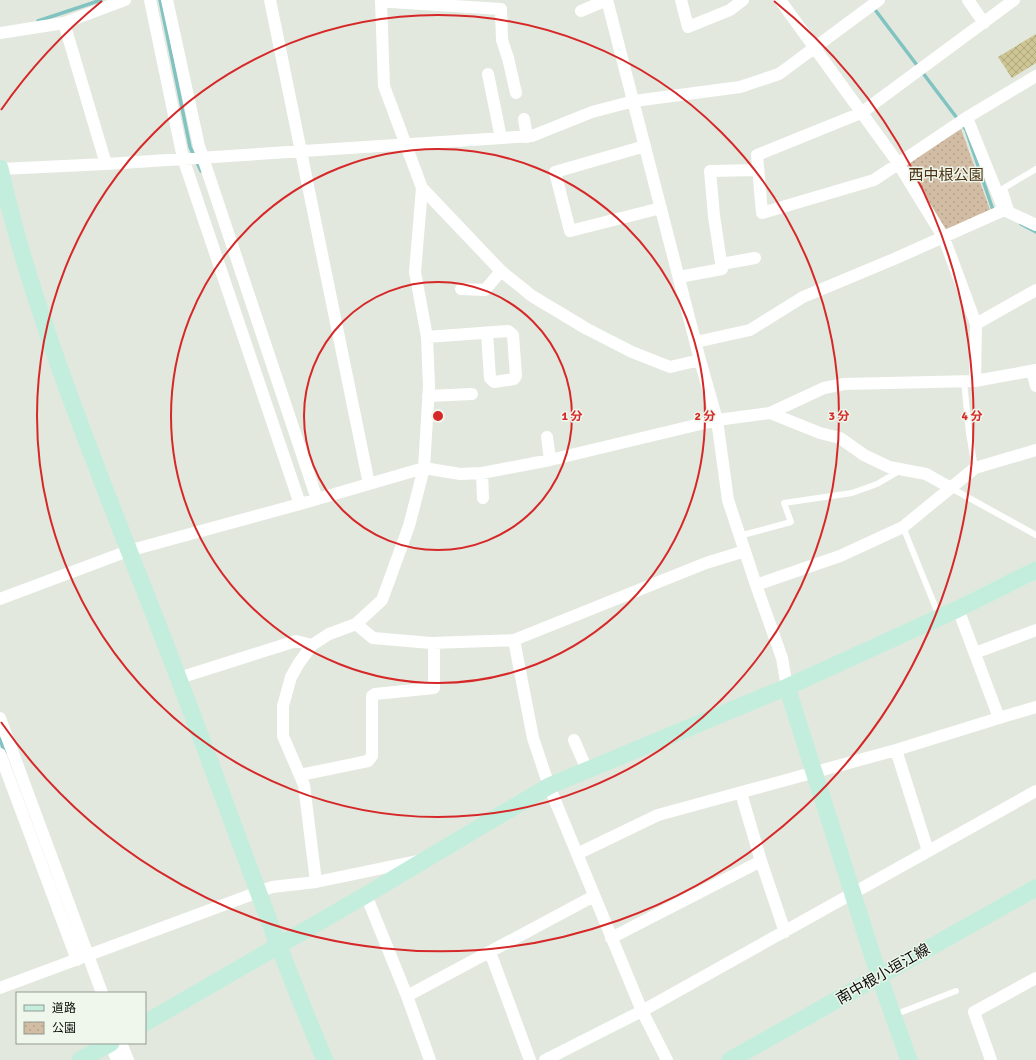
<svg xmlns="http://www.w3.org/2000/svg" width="1036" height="1060" font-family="Signika,'Noto Sans JP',sans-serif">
<defs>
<pattern id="park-dots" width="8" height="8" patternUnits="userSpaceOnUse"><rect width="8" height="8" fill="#d2bda4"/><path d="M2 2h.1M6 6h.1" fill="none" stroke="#b3a18c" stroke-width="1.8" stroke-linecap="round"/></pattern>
<pattern id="building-cross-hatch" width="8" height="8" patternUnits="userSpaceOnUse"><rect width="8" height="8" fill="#cdc593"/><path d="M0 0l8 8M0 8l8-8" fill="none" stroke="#afa87d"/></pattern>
</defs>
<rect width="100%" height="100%" fill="#e2e8de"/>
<path fill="url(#park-dots)" d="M961 129 990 210 946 230 906 164Z"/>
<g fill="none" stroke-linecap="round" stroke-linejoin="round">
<path stroke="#80c3c0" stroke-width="3.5" d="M160 0 190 147 201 171
M876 11 966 130 993 210 996 211
M38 21 101 0
M1021 224 1036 232
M0 739 5 753"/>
</g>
<path fill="url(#building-cross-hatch)" d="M1036 34V63L1012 78 998 57Z"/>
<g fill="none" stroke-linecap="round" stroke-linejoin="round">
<path stroke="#fff" stroke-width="6" d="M1012 213 1004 188 1036 169
M964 381 969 433 975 468
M951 488 1036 535
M903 527 939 616
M739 536 791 522 784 503 852 493 877 484 901 470
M894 1015 956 991"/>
<path stroke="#fff" stroke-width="12" d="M150 0 183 158 300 504
M167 0 199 146 317 499
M270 0 369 484
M381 0 391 2 501 9 502 40 508 58 516 93
M607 0 700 360 717 420 728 500 756 585 782 658 787 687
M681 0 688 27 730 10 743 0
M780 0 898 163 944 238 976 324 975 381
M968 0 984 23
M1014 0 861 113 757 155 762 213 874 180 966 118 1036 76
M381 1 384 86 422 188 415 272 427 337 429 386 424 468 460 474 482 473 550 460 717 420 770 413 824 388 844 384 975 381 1036 370
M581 11 607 0
M64 23 106 164
M0 33 64 23 125 0
M488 74 501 138
M967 118 1004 210 1036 225
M524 119 527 137
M645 146 555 172 570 231 661 208
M0 169 106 164 532 136 592 112 634 101 740 87 779 74 879 0
M422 188 501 271 532 296 587 329 632 352 670 367 700 360
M721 264 755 258
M679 277 722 269 714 216 710 171 758 170
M461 289 485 290 501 271
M976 324 1036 290
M427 337 508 331 513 335 516 376 514 379 494 382 490 378 487 333
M696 342 750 330 803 297 894 259 1004 210
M1032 371 1036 386
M428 396 472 394
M770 413 820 433 840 438 864 455 889 467 926 474 951 488
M547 437 550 460
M482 473 483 498
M756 585 840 556 903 527 975 468 1036 450
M0 599 128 551 300 504 424 468 409 526 382 600 356 624 329 634 312 645 299 663 291 677 283 706V736L304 785 316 882 272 887 0 988
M958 609 999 718 1036 707
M356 624 373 638 431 643 514 640 706 563 745 551
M514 640 533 738 549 786 642 1011 667 1060
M975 653 1036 630
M179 678 296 641 312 645
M0 718 102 993
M574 740 587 770
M896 750 928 851
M0 754 77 960
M300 775 368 761 372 756V696L375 694 434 688V643
M741 793 761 861 785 932
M577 854 658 815 896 750 999 718
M316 882 417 861
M366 895 407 996 430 1060
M611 938 761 861
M490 952 530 1060
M407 996 594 896
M110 1043 117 1060
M121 1043 128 1060
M545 1060 642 1011 1036 791
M991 1060 974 1012 1036 978"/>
<path stroke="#c3eedd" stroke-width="17" d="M0 168C15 237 37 303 60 369 97 473 139 574 178 677 227 804 271 934 325 1060
M787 687 879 976 909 1060
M145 1023 366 895 549 786 787 687 958 609 1036 570
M80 1060 111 1043
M730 1060 1036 888"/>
</g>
<g fill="none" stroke="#d62828" stroke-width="2">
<circle cx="438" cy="416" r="134"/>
<circle cx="438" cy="416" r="267"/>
<circle cx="438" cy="416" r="401"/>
<path d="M1 110A534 534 0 0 1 102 1M774 1A534 534 0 1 1 1 722"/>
</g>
<g text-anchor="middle" stroke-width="3" stroke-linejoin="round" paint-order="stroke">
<g font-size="15" fill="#4b3212" stroke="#eff6eb">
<text x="946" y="180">西中根公園</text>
</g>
<g font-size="15" fill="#0b0d0a" stroke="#eff6eb">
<text transform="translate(883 974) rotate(-30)" y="5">南中根小垣江線</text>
</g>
</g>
<circle cx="438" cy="416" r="6" fill="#d62828" stroke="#eff6eb" stroke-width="2"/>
<g font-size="12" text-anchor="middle" font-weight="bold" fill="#d62828" stroke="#eff6eb" stroke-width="3" stroke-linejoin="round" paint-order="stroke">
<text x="572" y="420">1 分</text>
<text x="705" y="420">2 分</text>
<text x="839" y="420">3 分</text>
<text x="972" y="420">4 分</text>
</g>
<rect x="16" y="992" width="130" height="52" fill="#eff6eb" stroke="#949991"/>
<rect x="24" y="1005" width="20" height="6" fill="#c3eedd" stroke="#949991"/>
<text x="52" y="1012" font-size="12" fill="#0b0d0a">道路</text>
<rect x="24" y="1022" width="20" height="12" fill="url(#park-dots)" stroke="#949991"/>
<text x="52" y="1032" font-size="12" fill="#0b0d0a">公園</text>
</svg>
